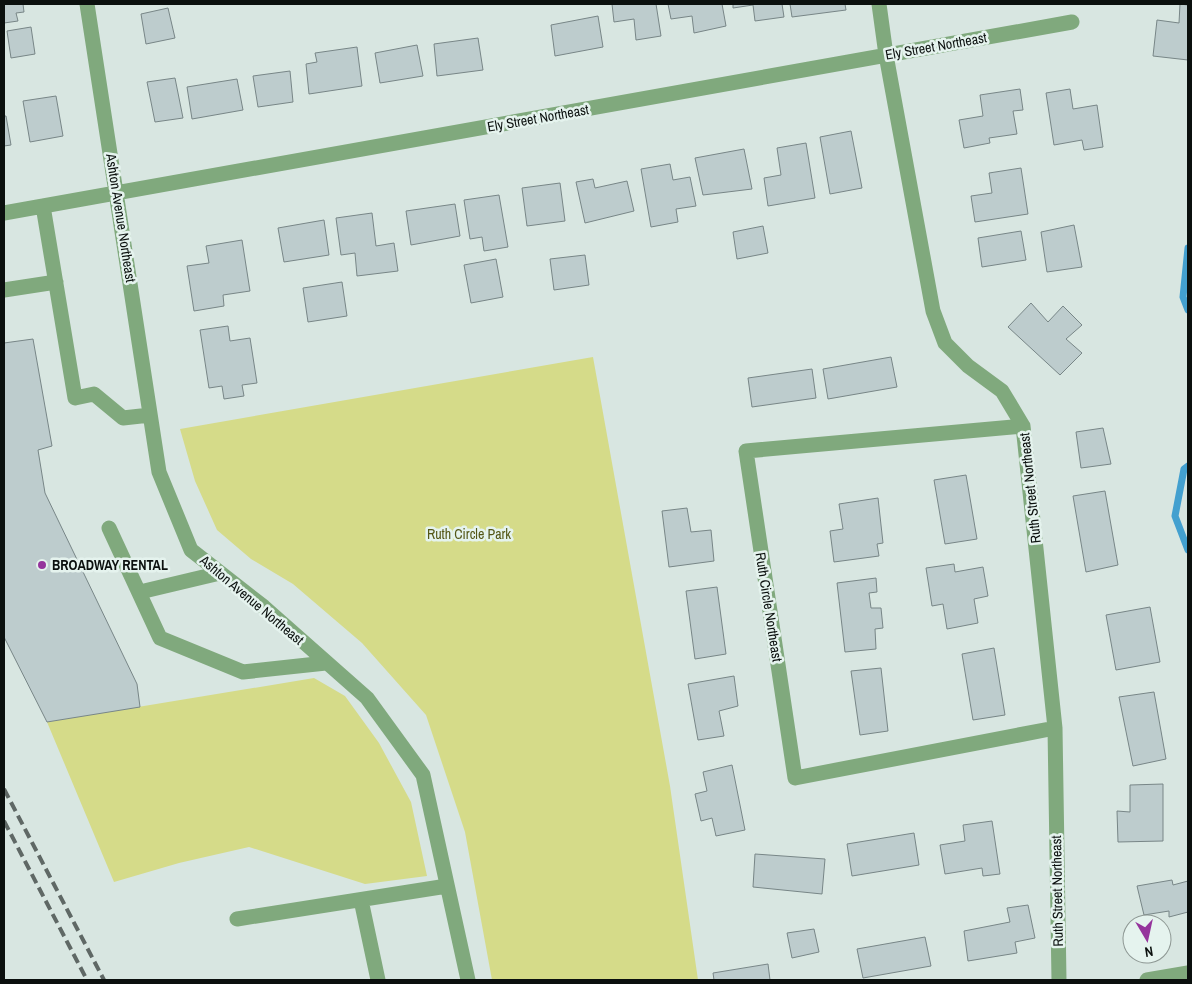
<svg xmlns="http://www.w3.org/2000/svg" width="1192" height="984" font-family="'Archivo Narrow',sans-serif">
<rect width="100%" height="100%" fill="#d8e6e1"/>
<path fill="#d5db89" d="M593 357 670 786 698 980H492L465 832 426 715 362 643 293 584 251 559 217 530 195 481 180 429Z
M314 678 345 696 379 743 411 802 427 876 365 884 249 847 179 863 114 882 47 722Z"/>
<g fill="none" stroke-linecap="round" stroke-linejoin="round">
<path stroke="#43a0cf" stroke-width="7" d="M1188 248 1183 297 1188 310
M1188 466 1184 469 1175 516 1188 550"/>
</g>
<path fill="#bdcccd" stroke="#788687" d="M4 4H23L24 12 16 13 18 21 4 23Z
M612 4H656L661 36 636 40 634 19 614 22Z
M668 4H722L726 26 694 33 692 16 671 19Z
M733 4H782L784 17 755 21 753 5 733 8Z
M790 4H845L846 10 792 17Z
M1180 4 1188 5V60L1153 56 1157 20 1179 23Z
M168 8 175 38 146 44 141 14Z
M598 16 603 47 555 56 551 25Z
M31 27 35 54 11 58 7 31Z
M478 38 483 70 437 76 434 44Z
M417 45 423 76 380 83 375 53Z
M357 47 362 86 309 94 306 64 317 62 315 53Z
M290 71 293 102 258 107 253 76Z
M175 78 183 118 155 122 147 82Z
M237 79 243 110 192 119 187 87Z
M1020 89 1023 110 1013 111 1017 134 989 138 990 143 964 148 959 120 983 116 980 95Z
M1070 89 1073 109 1097 105 1103 147 1084 150 1082 140 1054 145 1046 93Z
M56 96 63 136 30 142 23 101Z
M4 116H6L11 145 4 146Z
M851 131 862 188 830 194 820 137Z
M806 143 815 198 768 206 764 178 781 175 777 148Z
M744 149 752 189 703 195 695 158Z
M670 164 673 180 690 177 696 206 676 209 678 222 651 227 641 169Z
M1021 168 1028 214 975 222 971 196 992 193 989 173Z
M593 179 595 188 627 181 634 211 585 223 576 182Z
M560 183 565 221 527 226 522 188Z
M499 195 508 247 484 251 482 237 470 239 464 200Z
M455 204 460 236 411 245 406 211Z
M372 213 376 246 394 243 398 271 357 276 355 253 341 255 336 218Z
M324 220 329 255 284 262 278 228Z
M1074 225 1082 267 1047 272 1041 232Z
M763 226 768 253 737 259 733 232Z
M1021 231 1026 260 982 267 978 238Z
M242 240 250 291 223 295 224 306 194 311 187 266 209 263 206 246Z
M585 255 589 285 554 290 550 259Z
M496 259 503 297 471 303 464 265Z
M342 282 347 316 308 322 303 288Z
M1031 303 1048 322 1063 306 1082 325 1066 339 1082 353 1060 375 1008 327Z
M228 326 230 341 250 338 257 383 242 385 244 396 224 399 222 386 209 388 200 330Z
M33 339 52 446 38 450 45 493 137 684 140 707 47 722 4 637V343Z
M891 357 897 387 828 399 823 369Z
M812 369 816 398 752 407 748 378Z
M1103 428 1111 464 1081 468 1076 432Z
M966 475 977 539 945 544 934 480Z
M1105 491 1118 565 1086 572 1073 496Z
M878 498 883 543 877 544 879 556 834 562 830 531 843 529 839 504Z
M687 508 691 532 711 530 714 561 669 567 662 511Z
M954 564 955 572 983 567 988 596 974 599 978 623 947 629 943 604 932 606 926 568Z
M876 578 877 592 869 593 871 608H881L883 628 875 629 876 649 845 652 837 583Z
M717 587 726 654 695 659 686 591Z
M1150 607 1160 662 1116 670 1106 615Z
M994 648 1005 715 973 720 962 654Z
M881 668 888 731 860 735 851 671Z
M734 676 738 706 719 711 724 736 698 740 688 684Z
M1154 692 1166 759 1133 766 1119 697Z
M732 765 745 830 716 836 712 818 701 821 695 794 707 791 703 772Z
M1163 784V841L1118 842 1117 811 1130 812V785Z
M992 821 1000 874 983 876 982 868 945 874 940 845 965 841 963 825Z
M914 833 919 865 852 876 847 844Z
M755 854 825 859 822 894 753 887Z
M1172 880 1173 885 1188 881V912L1169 917V911L1144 915 1137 886Z
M1028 905 1035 938 1015 942 1017 953 968 961 964 931 1010 922 1007 908Z
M814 929 819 952 792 958 787 933Z
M925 937 931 966 863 978 857 949Z
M768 964 770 980H714L713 973Z"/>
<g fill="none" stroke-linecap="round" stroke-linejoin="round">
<path stroke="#80a97d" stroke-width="15" d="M87 4 159 472 191 550 264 607 367 698 423 775 468 980
M879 4 886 55 933 311 945 343 968 366 1002 391 1023 426 1055 728 1059 980
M43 206 75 398 94 394 123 418 150 415
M4 213 1072 22
M4 290 56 282
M1023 426 746 451 795 778 1055 728
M109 528 160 638 243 672 326 663
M140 592 220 573
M361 900 378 980
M237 919 447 886
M1147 980 1188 973"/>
<path stroke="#5f6865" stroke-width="4" stroke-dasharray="10 5" stroke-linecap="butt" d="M4 789 104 980
M4 821 87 980"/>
</g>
<circle fill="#95349c" stroke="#e5f3ee" stroke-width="2" cx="42" cy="565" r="5"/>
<g text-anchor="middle" stroke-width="5" stroke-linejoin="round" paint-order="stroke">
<g font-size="14" fill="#0b100e" stroke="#e5f3ee">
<text transform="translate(936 46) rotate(-10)" y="5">Ely Street Northeast</text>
<text transform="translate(538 118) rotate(-10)" y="5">Ely Street Northeast</text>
<text transform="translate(121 218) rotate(81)" y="5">Ashton Avenue Northeast</text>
<text transform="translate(1030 488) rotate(-96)" y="5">Ruth Street Northeast</text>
<text transform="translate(252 600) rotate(40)" y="5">Ashton Avenue Northeast</text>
<text transform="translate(769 607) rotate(81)" y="5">Ruth Circle Northeast</text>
<text transform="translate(1057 891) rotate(-91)" y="5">Ruth Street Northeast</text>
</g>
<g font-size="14" fill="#535615" stroke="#e5f3ee">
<text x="469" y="539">Ruth Circle Park</text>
</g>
<g font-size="14" font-weight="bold" fill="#0b100e" stroke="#e5f3ee" text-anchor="start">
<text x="52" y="570">BROADWAY RENTAL</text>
</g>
</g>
<rect width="1192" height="984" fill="none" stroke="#0b100e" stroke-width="10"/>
<g transform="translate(1147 939) rotate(171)"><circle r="24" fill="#e5f3ee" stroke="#8e9894"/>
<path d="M0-4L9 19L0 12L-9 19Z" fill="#95349c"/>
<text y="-8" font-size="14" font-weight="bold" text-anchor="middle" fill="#0b100e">N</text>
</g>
</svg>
